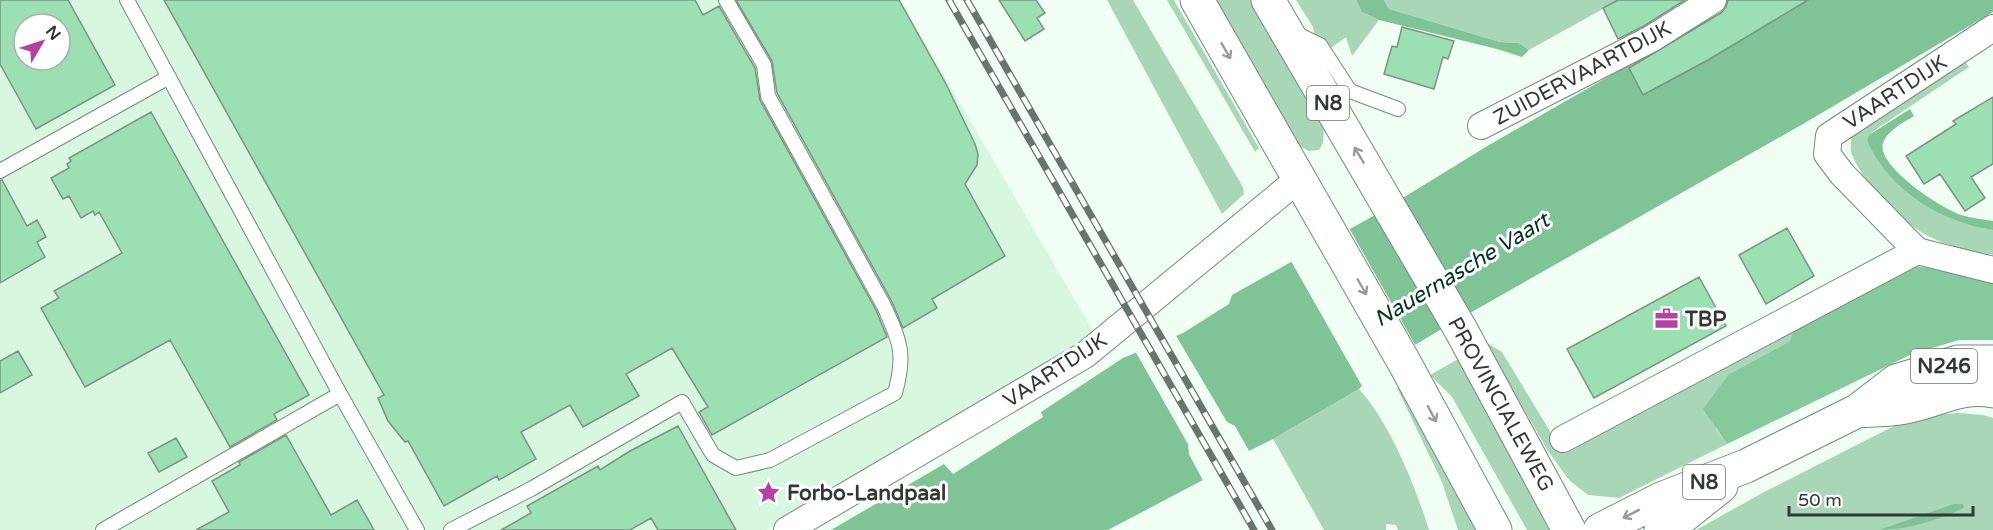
<svg xmlns="http://www.w3.org/2000/svg" width="1993" height="530" font-family="'Varela Round',sans-serif">
<rect width="100%" height="100%" fill="#f0fef4"/>
<path fill="#d8f7e1" fill-rule="evenodd" d="M0 0H900L1096 336 767 530H0ZM24 24H60V60H24Z"/>
<path fill="#aad6b8" d="M1107 0H1133L1243 187 1244 194 1222 214Z
M1167 0H1174L1259 148 1255 152Z
M1211 0H1250L1324 127 1323 143 1319 150 1309 151 1299 146Z
M1296 0H1356L1362 12 1379 20 1352 56 1346 37 1319 57 1313 27Z
M1384 0H1619L1529 50 1519 43 1500 42 1389 9Z
M1962 57 1969 67 1881 126 1869 135 1867 140 1893 179 1983 228 1993 230V255C1972 251 1950 247 1930 237 1901 222 1866 187 1853 157 1849 150 1851 142 1852 134Z
M1795 325 1790 341 1729 374 1716 429 1727 444 1619 498 1588 495 1569 480 1548 451 1484 341 1502 352 1562 451Z
M1460 358 1554 530H1527L1452 397 1430 375Z
M1401 384 1480 530H1458L1442 482 1397 388Z
M1359 389C1390 423 1415 485 1429 530H1398L1396 525 1386 524V530H1324L1273 439Z
M1958 413 1983 415 1993 418V530H1696L1764 492 1894 426 1927 415Z"/>
<path fill="#86c99d" d="M1914 266 1938 269 1993 282V340H1959L1912 354 1727 444 1703 409 1729 374 1790 341 1795 325Z"/>
<path fill="#80c397" d="M1356 0H1384L1389 9 1500 42 1519 43 1529 50 1522 57 1497 49 1379 20 1362 12Z
M1742 0H1993V12L1803 124 1440 330 1385 363 1359 389 1273 439 1249 451 1234 427 1189 454 1203 480 1108 530H831L944 464 953 474 1043 417 1041 412 1123 358 1183 333 1229 304 1232 295 1375 215 1489 145Z
M1910 109 1914 116C1904 122 1887 131 1883 143 1876 166 1942 209 1961 215 1971 218 1983 219 1993 221V230C1941 222 1888 190 1867 140L1869 135Z
M1954 504H1963L1964 508C1937 520 1909 530 1879 530Z"/>
<path fill="#f0fef4" d="M1349 228 1417 348 1387 366 1370 382 1362 386 1291 261Z
M1175 334 1227 422 1235 426 1250 453 1246 452 1234 431 1193 456 1206 478 1204 482 1189 454 1188 444 1134 349Z"/>
<path fill="#9bdfb2" stroke="#7d9384" stroke-width="1.5" fill-rule="evenodd" d="M0 0H68L115 85 36 129 0 64ZM24 24H60V60H24Z
M164 0H695L703 15 719 6 755 68 760 100 876 310 887 337 712 435 699 412 708 407 672 348 626 374 639 396 583 427 570 405 521 432 536 459 499 480 497 476 444 506 408 441 405 442 388 421 378 398 384 395Z
M736 0H899L946 84 975 144 978 154 977 165 965 184 1005 256 932 299 937 308 903 328 892 302 777 93 772 61Z
M999 0H1036L1045 13 1037 18 1044 29 1025 41Z
M1618 0H1685L1644 26 1618 39 1603 8Z
M1728 0H1808L1708 60 1643 95 1629 68 1721 13 1726 7Z
M1402 27 1454 41 1448 59 1443 57 1434 89 1384 74 1392 46 1397 47Z
M1993 97V164L1971 177 1985 198 1965 211 1940 174 1924 184 1906 156 1956 124 1953 121Z
M151 112 309 395 274 414 277 420 230 447 170 340 85 387 41 308 59 298 54 291 122 253 99 212 95 215 93 211 81 218 69 196 63 199 51 178 69 168 67 164 71 161 69 158Z
M0 180H2L27 226 37 220 46 237 37 242 45 257 0 283Z
M1787 228 1814 276 1766 304 1739 255Z
M1699 277 1726 326 1594 398 1567 349Z
M18 351 32 375 0 393V361Z
M678 426 736 530H658L651 518 630 530H501L531 513 527 506 598 466 600 470 630 451Z
M286 435 331 515 357 500 374 530H196L229 512 212 481 240 465 239 462Z
M176 438 187 457 159 472 148 453Z"/>
<g fill="none" stroke-linecap="round" stroke-linejoin="round">
<defs>
<path id="service" d="M127 0 340 394 417 530
M1297 34 1320 45 1350 91 1398 109
M0 171 169 77
M103 530 340 394
M451 530 531 489 682 402 713 455 736 468 770 460 895 393C906 353 900 342 884 306L768 96 764 65 726 0"/>
<path id="minor" d="M1993 28 1829 136 1827 154 1842 174 1917 251 1993 270
M1481 126 1651 39 1713 0
M1563 439 1917 251
M787 530 1085 355 1300 178"/>
<path id="primary" d="M1197 0 1404 362 1495 530
M1268 0 1461 330 1569 530"/>
<path id="trunk" d="M1857 411C1873 410 1889 410 1905 407 1935 402 1962 384 1993 391
M1600 530 1661 499 1746 466 1857 411 1896 381 1958 362H1993
M1661 530 1681 518 1721 486"/>
</defs>
<use href="#service" stroke="#768b7c" stroke-width="16"/>
<use href="#minor" stroke="#768b7c" stroke-width="28"/>
<use href="#primary" stroke="#768b7c" stroke-width="35"/>
<use href="#trunk" stroke="#768b7c" stroke-width="35"/>
<use href="#service" stroke="#fff" stroke-width="14"/>
<use href="#minor" stroke="#fff" stroke-width="26"/>
<use href="#primary" stroke="#fff" stroke-width="33"/>
<use href="#trunk" stroke="#fff" stroke-width="33"/>
<defs>
<path id="rail" d="M949 0 1254 530
M967 0 1272 530"/>
</defs>
<use href="#rail" stroke="#69746d" stroke-width="7"/>
<use href="#rail" stroke="#fff" stroke-width="4.5" stroke-dasharray="14" stroke-linecap="butt"/>
</g>
<defs><path id="oneway-shaft" d="M-6 0H5M1.5-3L5.5 0L1.5 3" fill="none" stroke-width="1.6" stroke-linecap="round" stroke-linejoin="round" transform="scale(1.5)"/></defs>
<g stroke="#989c99">
<use href="#oneway-shaft" transform="translate(1226 51) rotate(60)"/>
<use href="#oneway-shaft" transform="translate(1359 155) rotate(-121)"/>
<use href="#oneway-shaft" transform="translate(1362 287) rotate(60)"/>
<use href="#oneway-shaft" transform="translate(1432 414) rotate(62)"/>
<use href="#oneway-shaft" transform="translate(1631 514) rotate(153)"/>
</g>
<defs>
<symbol id="office-bare" viewBox="-9 -9 18 18"><path d="M-6-3h4V-5.5h4V-3h4V5H-6ZM-1-4.5V-3h2v-1.5ZM-6 0V1H6V0Z" fill="#b343a0" stroke="#fff" stroke-width="2.5" paint-order="stroke"/></symbol>
<symbol id="sight-bare" viewBox="-9 -9 18 18"><path d="M0-6L1.8-2.2L6-1.7L2.9 1.2L3.7 5.4L0 3.3L-3.7 5.4L-2.9 1.2L-6-1.7L-1.8-2.2Z" fill="#b343a0" stroke="#fff" stroke-width="2.5" paint-order="stroke"/></symbol>
</defs>
<g fill-rule="evenodd">
<use href="#office-bare" x="1650" y="302" width="33" height="33"/>
<use href="#sight-bare" x="752" y="476" width="33" height="33"/>
</g>
<g text-anchor="middle" stroke-width="6" stroke-linejoin="round" paint-order="stroke">
<g fill="#fff" stroke="#6e7470" stroke-width="1.5">
<rect x="1307" y="86" width="42" height="34" rx="4.5"/>
<rect x="1911" y="349" width="66" height="34" rx="4.5"/>
<rect x="1683" y="465" width="42" height="34" rx="4.5"/>
</g>
<g font-size="20" font-weight="bold" fill="#303933">
<text x="1328" y="110">N8</text>
<text x="1944" y="373">N246</text>
<text x="1704" y="489">N8</text>
</g>
<g font-size="21" fill="#303933" stroke="#fff">
<text transform="translate(1582 73) rotate(-28)" y="7">ZUIDERVAARTDIJK</text>
<text transform="translate(1895 92) rotate(-33)" y="7">VAARTDIJK</text>
<text transform="translate(1055 370) rotate(-33)" y="7">VAARTDIJK</text>
<text transform="translate(1501 404) rotate(61)" y="7">PROVINCIALEWEG</text>
</g>
<g font-size="21" font-weight="bold" fill="#303933" stroke="#fff" text-anchor="start">
<text x="1685" y="326">TBP</text>
<text x="787" y="500">Forbo-Landpaal</text>
</g>
<g font-size="22" font-style="italic" fill="#003519" stroke="#fff">
<text transform="translate(1461 269) rotate(-31)" y="8">Nauernasche Vaart</text>
</g>
</g>
<g transform="translate(42 42) rotate(51)"><circle r="28" fill="#ffffff" stroke="#acb0ad" stroke-width="1.5"/>
<path d="M0-4.5L10 22L0 15L-10 22Z" fill="#b343a0"/>
<text y="-9" font-size="16" font-weight="bold" text-anchor="middle" fill="#303933">N</text>
</g>
<path d="M1789 506v9h184v-9" fill="none" stroke="#303933" stroke-width="3"/>
<text x="1798" y="506" font-size="18" fill="#303933" stroke="#ffffff" stroke-width="4.5" paint-order="stroke">50 m</text>
</svg>
